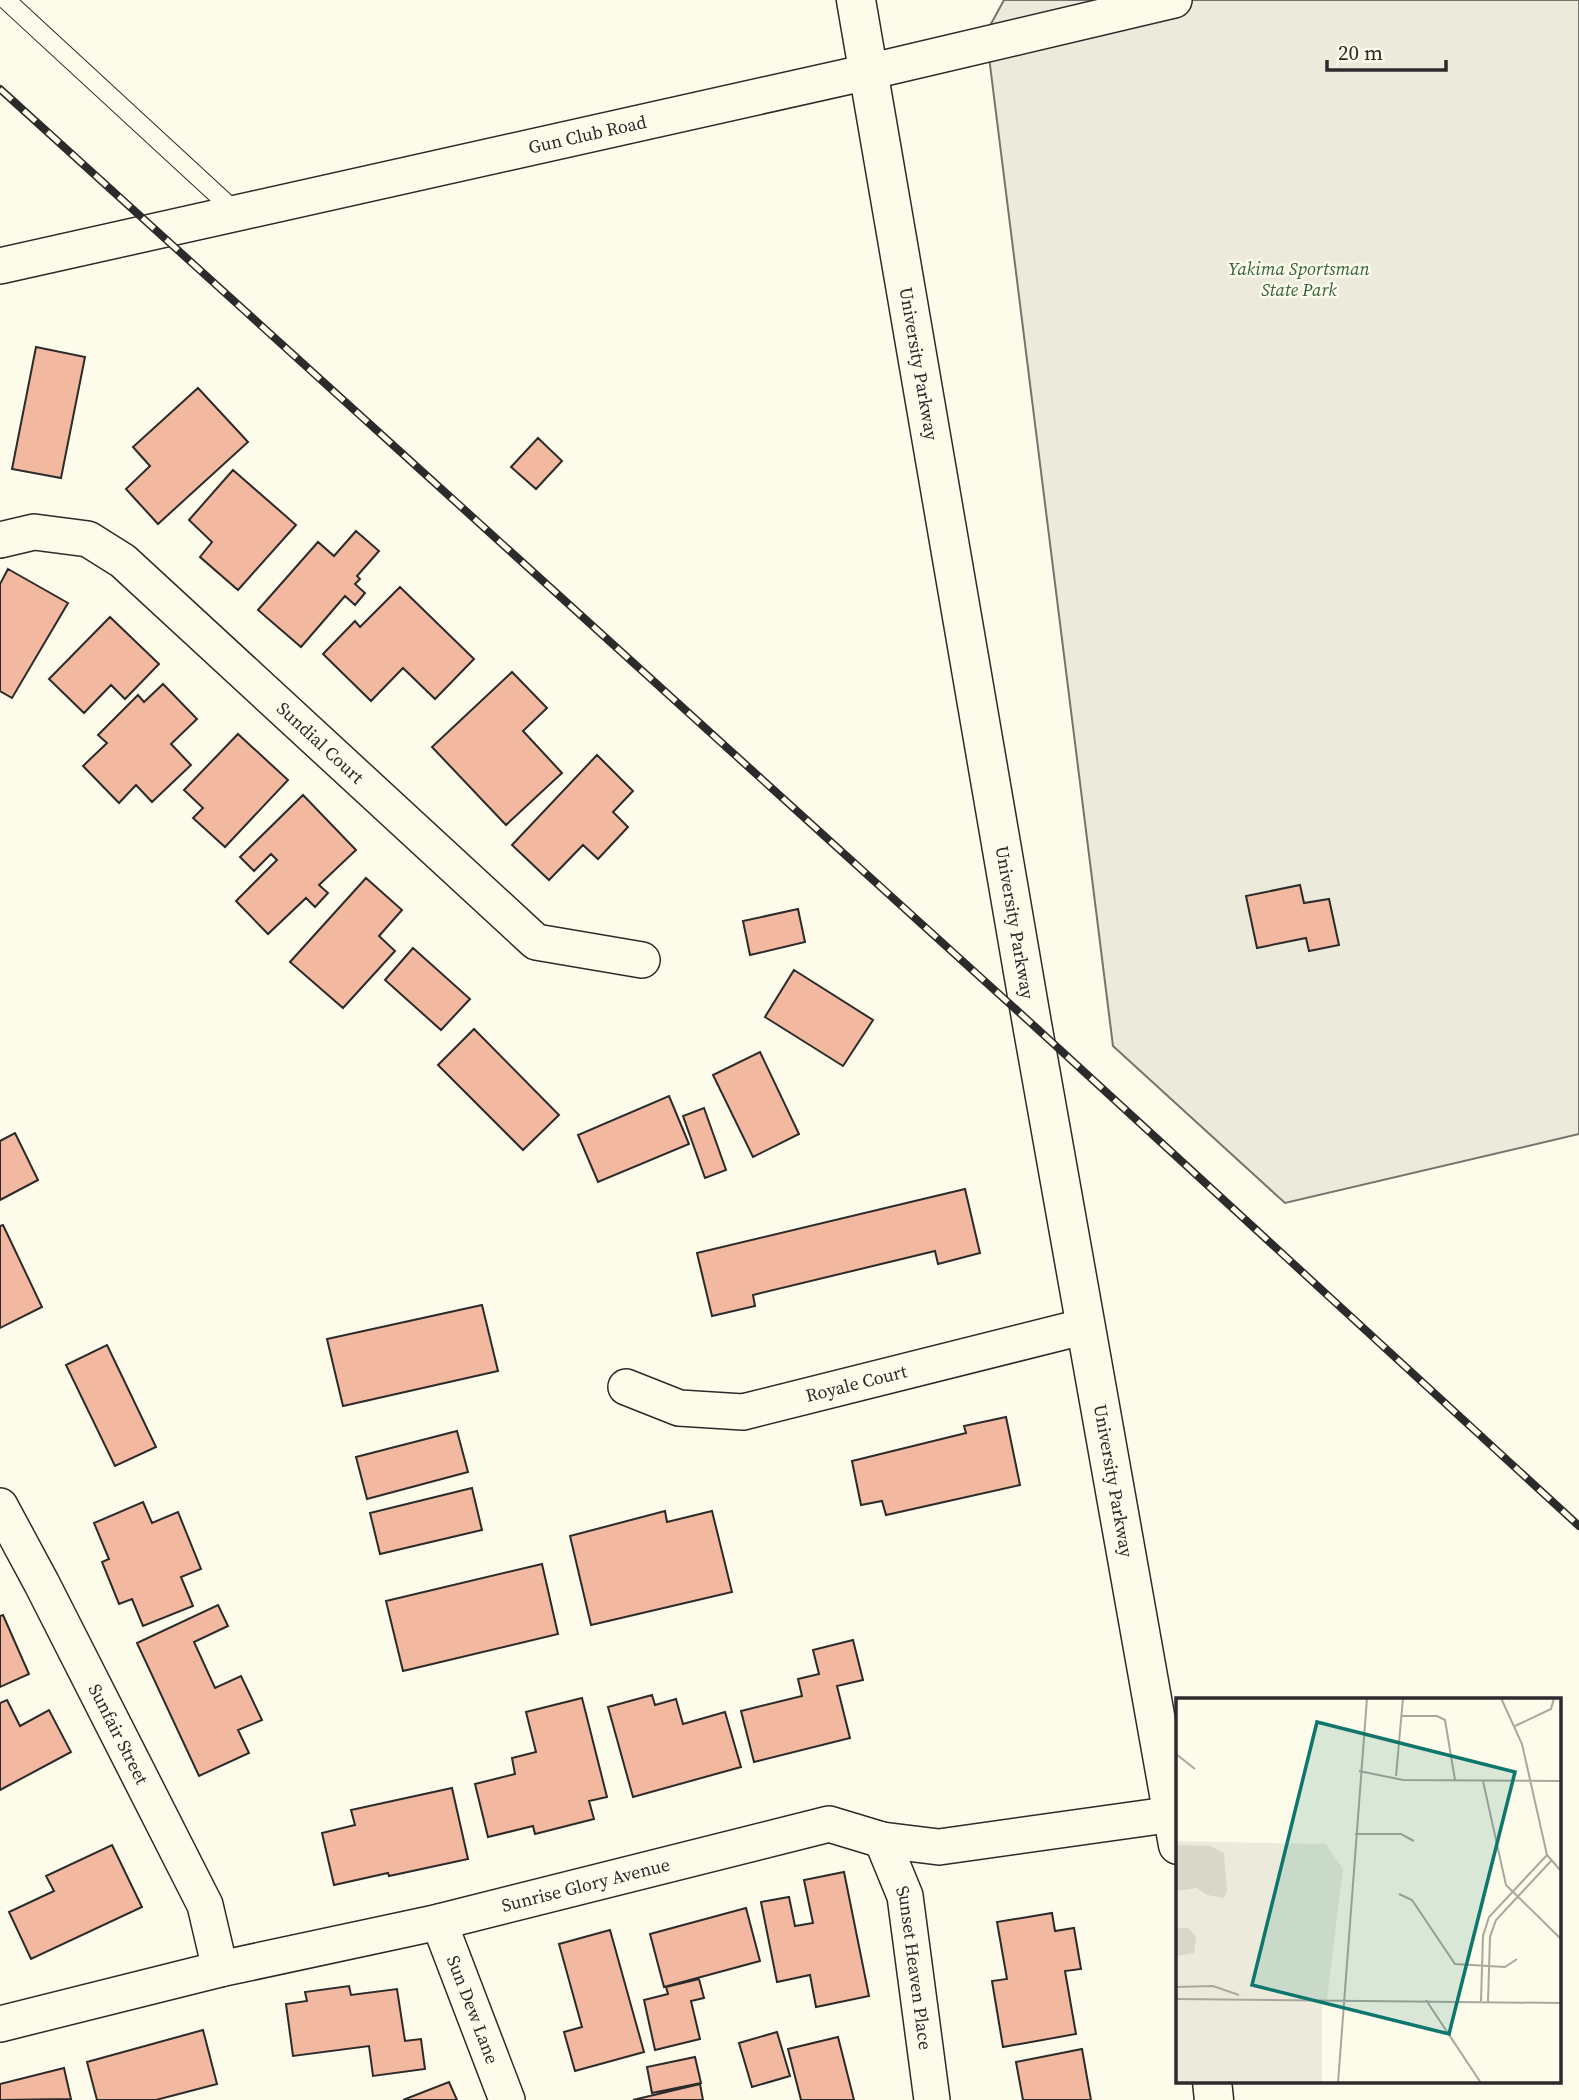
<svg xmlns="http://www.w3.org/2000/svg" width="1579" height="2100" font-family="'Source Serif 4',serif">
<rect width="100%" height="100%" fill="#fdfbea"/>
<path fill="#ecebdb" stroke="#74746e" stroke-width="2" d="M1004 0H1579V1134L1285 1203 1113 1046 986 33Z"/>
<path fill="#f2b8a0" stroke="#2b2b2b" stroke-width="2" d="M36 347 85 357 61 478 12 469Z
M198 388 248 442 158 524 126 489 150 466 133 447Z
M538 438 562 461 536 489 511 467Z
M233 470 296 525 238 590 200 557 212 542 189 520Z
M356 531 379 551 357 576 360 579 355 584 365 593 355 605 345 596 301 647 258 610 318 542 334 556Z
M8 569 68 603 12 698 0 691V584Z
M400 587 474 659 435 699 403 668 371 701 323 654 355 621 360 627Z
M110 617 159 664 125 699 111 685 84 713 49 679Z
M512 672 547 708 523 731 562 773 506 825 432 747Z
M163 684 197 719 171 744 191 765 152 802 136 785 119 803 83 766 107 743 98 735 138 695 144 702Z
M238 734 288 780 225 847 193 818 203 808 184 790Z
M597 755 633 791 613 812 628 827 598 859 583 845 549 880 512 845Z
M303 795 356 850 319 885 328 893 315 907 306 898 268 934 236 901 277 860 271 854 254 871 240 857Z
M366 878 402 910 379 936 395 951 343 1008 290 962Z
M1300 885 1304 903 1329 899 1339 945 1309 951 1306 938 1257 948 1246 896Z
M798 909 805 942 750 955 743 921Z
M413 948 470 999 441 1030 385 980Z
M794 970 873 1020 843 1066 765 1017Z
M474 1029 559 1115 523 1150 438 1065Z
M760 1052 799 1134 753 1157 713 1075Z
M669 1096 689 1144 598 1182 578 1135Z
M704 1108 726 1170 705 1178 683 1116Z
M15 1133 38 1180 0 1200V1141Z
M965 1189 980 1253 938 1264 935 1251 753 1295 755 1306 712 1316 697 1253Z
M3 1225 42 1307 0 1328V1226Z
M482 1305 498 1371 343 1406 327 1339Z
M107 1345 156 1447 115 1466 66 1365Z
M1006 1417 1020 1485 886 1515 882 1501 861 1505 852 1461 966 1433 964 1426Z
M457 1431 468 1472 367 1499 356 1457Z
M472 1488 482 1530 380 1554 370 1513Z
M143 1502 152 1523 178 1512 201 1569 181 1577 193 1606 143 1626 132 1599 119 1604 102 1562 109 1559 94 1523Z
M665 1511 667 1522 712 1511 732 1592 591 1625 570 1536Z
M542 1564 558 1634 403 1671 386 1601Z
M218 1605 228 1626 194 1642 215 1688 241 1676 262 1720 238 1730 249 1753 199 1776 137 1643Z
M3 1615 29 1674 0 1687V1616Z
M853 1640 863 1680 837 1686 850 1738 754 1762 741 1711 802 1696 798 1679 819 1674 813 1650Z
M652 1695 655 1705 676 1699 683 1724 725 1712 741 1767 633 1797 608 1707Z
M582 1698 607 1797 589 1801 594 1819 535 1834 533 1826 488 1837 475 1784 515 1774 512 1758 536 1752 526 1712Z
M7 1700 20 1726 49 1710 71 1752 0 1790V1703Z
M452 1788 468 1859 389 1876 388 1873 334 1885 322 1833 355 1825 351 1810Z
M112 1845 142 1907 31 1959 9 1912 54 1891 46 1876Z
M844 1872 869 1996 816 2007 810 1975 777 1982 761 1902 789 1897 795 1926 813 1923 804 1880Z
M746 1908 760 1961 664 1987 650 1934Z
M1052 1913 1055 1931 1074 1928 1081 1969 1065 1971 1076 2034 1003 2047 992 1981 1007 1979 997 1922Z
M610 1930 644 2052 575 2071 564 2032 582 2027 559 1944Z
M699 1979 704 1998 691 2001 700 2039 655 2050 644 2000 668 1994 666 1987Z
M349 1986 351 1995 397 1989 405 2041 421 2039 425 2069 373 2076 369 2046 293 2056 286 2004 307 2001 305 1992Z
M203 2030 217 2084 156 2100H97L87 2062Z
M777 2032 790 2076 752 2087 739 2043Z
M838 2037 854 2100H801L788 2049Z
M1082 2049 1091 2100H1023L1016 2062Z
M695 2057 701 2083 652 2093 647 2067Z
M64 2068 71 2099 0 2100V2084Z
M449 2082 457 2100H403Z
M700 2084 703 2100H633Z"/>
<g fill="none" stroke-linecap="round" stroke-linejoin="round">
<defs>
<path id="service" d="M6 0 237 213"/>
<g id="minor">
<path id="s1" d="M0 266 868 72 1174 0"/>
<path id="s2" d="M0 540 34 532 88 539 123 561 536 942 642 960"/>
<path id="s3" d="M626 1387 679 1408 743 1412 1086 1326"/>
<path id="s4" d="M0 1506 42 1584 205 1905 220 1969"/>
<path id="s5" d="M882 1840 905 1896 932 2100"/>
<path id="s6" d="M439 1922 507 2100"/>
<path id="s7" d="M0 2024 220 1969 439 1922 829 1824 882 1840 939 1847 1174 1814"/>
</g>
<g id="secondary">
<path id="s8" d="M856 0 1032 1024 1178 1845"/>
<path d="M1212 2081 1214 2100"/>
</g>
</defs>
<use href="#service" stroke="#2b2b2b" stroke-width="20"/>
<use href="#minor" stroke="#2b2b2b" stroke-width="38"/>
<use href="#secondary" stroke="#2b2b2b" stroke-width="41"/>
<use href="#service" stroke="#fdfbea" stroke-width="18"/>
<use href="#minor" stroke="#fdfbea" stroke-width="35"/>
<use href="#secondary" stroke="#fdfbea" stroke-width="38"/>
<defs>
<path id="rail" d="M0 89 1032 1024 1579 1526"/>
</defs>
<use href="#rail" stroke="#2b2b2b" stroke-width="8"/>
<use href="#rail" stroke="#fdfbea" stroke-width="5" stroke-dasharray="16" stroke-linecap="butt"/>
</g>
<g text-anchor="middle" stroke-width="5" stroke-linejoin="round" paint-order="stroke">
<g font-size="18" fill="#2b2b2b" stroke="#fdfbea">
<text dy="6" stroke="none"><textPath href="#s1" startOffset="602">Gun Club Road</textPath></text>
<text dy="6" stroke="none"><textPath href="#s8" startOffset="369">University Parkway</textPath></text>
<text dy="6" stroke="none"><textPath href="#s2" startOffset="399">Sundial Court</textPath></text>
<text dy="6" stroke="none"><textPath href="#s8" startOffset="936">University Parkway</textPath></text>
<text dy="6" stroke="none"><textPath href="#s3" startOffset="238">Royale Court</textPath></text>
<text dy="6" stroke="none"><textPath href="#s8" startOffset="1503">University Parkway</textPath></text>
<text dy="6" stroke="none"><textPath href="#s4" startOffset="257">Sunfair Street</textPath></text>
<text dy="6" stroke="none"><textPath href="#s7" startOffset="602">Sunrise Glory Avenue</textPath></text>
<text dy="6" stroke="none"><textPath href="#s5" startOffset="133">Sunset Heaven Place</textPath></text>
<text dy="6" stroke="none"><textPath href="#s6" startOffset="94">Sun Dew Lane</textPath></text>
</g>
<g font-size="18" font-style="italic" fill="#34623c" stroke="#fdfbea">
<text x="1299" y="275">Yakima Sportsman<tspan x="1299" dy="21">State Park</tspan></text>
</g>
</g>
<g transform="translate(1176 1698)">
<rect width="385" height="385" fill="#fdfbea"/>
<path d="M0 143 150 146 167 171 151 301 146 307V385H0Z" fill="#ecebdb"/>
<path d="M0 147 34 148 48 155 51 194 48 200 31 197 21 190 0 193ZM0 230H12L20 239 18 255 0 258Z" fill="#d8d7c9"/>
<path fill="none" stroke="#a9a89e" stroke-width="2" d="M325 0 346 46 371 157 385 173M225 18H261L269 22 279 82M339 28 375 11 378 0M0 56 19 71M183 73 227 82 385 83M220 78 227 0M307 83 330 187 385 241M179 136H225L238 143M223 196 236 202 279 266 329 269 341 261M0 289 37 288 63 297M0 301 385 305M250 302 305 385M305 303 307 238 313 219 371 157M312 304 314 239 320 222 375 163M162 385 191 0"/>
<path fill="#0f766e" fill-opacity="0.15" stroke="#0f766e" stroke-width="3.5" d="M141 24 339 74 273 336 76 287Z"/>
<rect width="385" height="385" fill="none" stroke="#2b2b2b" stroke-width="3.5"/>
</g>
<path d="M1327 60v10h119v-10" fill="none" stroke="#2b2b2b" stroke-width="3.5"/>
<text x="1338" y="60" font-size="21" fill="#2b2b2b" stroke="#fdfbea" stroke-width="5" paint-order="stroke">20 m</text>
</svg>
